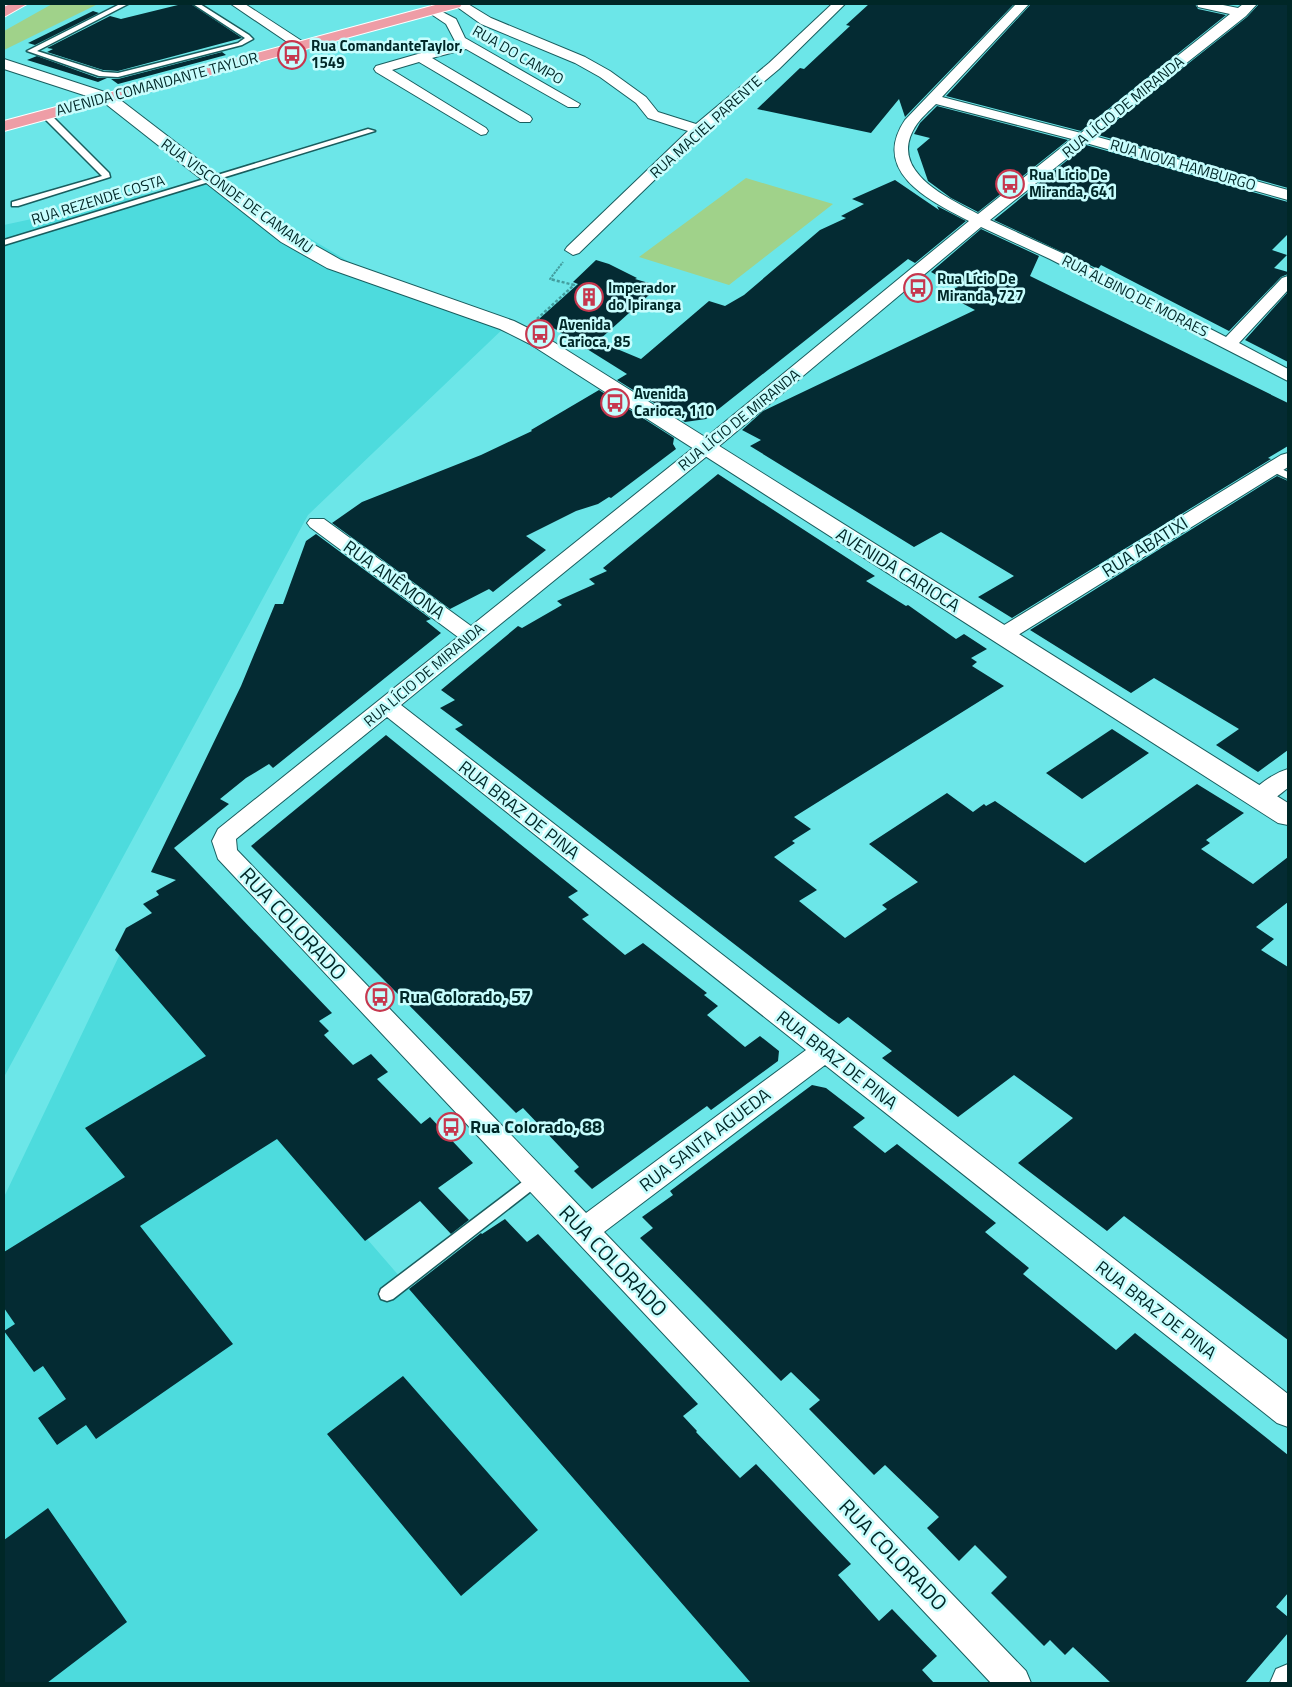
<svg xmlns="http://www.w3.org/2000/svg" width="1292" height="1687" font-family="'Titillium Web',sans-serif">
<rect width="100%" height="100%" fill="#6ce6e8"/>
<path fill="#4ddbdd" d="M212 180 383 282 507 325 308 515 4 1077V225Z
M120 954 752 1683H4V1197Z"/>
<path fill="#a0d28a" d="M52 4H98L4 50V31Z
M746 178 833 204 729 285 639 257Z"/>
<path fill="#042b33" d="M182 4H191L242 38 118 71 103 70 47 52 53 49 47 48 110 16 121 19Z
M869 4H1014L905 117 899 99 871 133 757 109 800 68 804 69 850 26 846 25Z
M1031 4H1195L1198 9 1226 15 1081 131 946 96Z
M1259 4H1288V188L1098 135 1247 17Z
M93 11 99 13 35 45 28 43Z
M222 52 226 55 118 84 111 79H118Z
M37 56 98 78H107L98 82 27 60Z
M937 106 1068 140 978 212 951 198 928 181 917 149 930 138 914 134 920 123Z
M1086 145 1288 202V234L1272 250 1287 255 1274 268 1288 272V274L1281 277 1229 331 1101 265 1098 269 994 220Z
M895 180 939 210 937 206 966 221 915 263 908 259 706 419 685 422 617 380 627 374 539 319 578 284 573 282 596 260 609 264 637 278 635 279 659 286 598 341 641 359 709 301 725 306 744 295 820 230 846 218 841 216 864 204 852 199Z
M981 229 1039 256 1030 276 1288 403V446L1268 458 1271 459 1012 618 978 597 1014 576 941 532 914 547 750 446 761 440 742 430 763 411 975 310 943 293 958 287 931 272Z
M1288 292V362L1245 340Z
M599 390 674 438 673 444 676 449 611 498 609 497 598 504 576 511 526 536 546 550 493 592 489 589 450 609 332 523 362 502 481 455 532 431 531 430Z
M718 474 875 576 866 581 906 606 908 605 956 639 964 634 987 649 971 658 977 662 972 666 1004 686 794 817 811 829 792 841 795 843 774 857 817 890 799 901 845 938 887 909 882 905 918 882 869 844 947 793 973 812 984 804 986 806 995 801 1085 863 1197 784 1244 813 1206 840 1210 843 1201 849 1253 884 1288 857V902L1256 927 1274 939 1261 950 1288 967V1340L1124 1216 1107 1231 1018 1163 1073 1118 1014 1075 958 1117 882 1058 892 1051 848 1017 839 1024 829 1017 455 729 463 725 440 708 455 700 441 690 518 626 522 628 562 605 557 601 595 584 589 579 607 571 603 568Z
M1277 476 1288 481V750L1258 772 1216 745 1239 729 1154 678 1131 693 1030 630Z
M316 534 431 619 426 621 441 633 273 768 269 764 246 778 220 799 229 804 174 848 332 1013 319 1021 329 1031 324 1035 353 1065 371 1054 388 1072 377 1079 421 1124 430 1117 473 1163 438 1188 469 1220 451 1234 420 1201 365 1241 277 1139 140 1226 233 1344 96 1439 86 1425 57 1445 38 1418 66 1399 43 1366 34 1372 4 1331 15 1324 4 1308V1252L125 1177 85 1128 206 1056 115 950 126 928 152 913 143 904 159 895 156 891 176 880 151 872 241 686 275 604H283L306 541Z
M1112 729 1149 753 1082 799 1046 773Z
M386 735 578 891 568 897 589 915 582 919 625 955 643 943 707 993 704 995 718 1006 707 1015 745 1047 760 1036 779 1051 778 1061 711 1110 707 1106 592 1189 574 1171 579 1167 523 1108 516 1113 251 846Z
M812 1085 826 1088 865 1118 853 1127 885 1153 897 1144 996 1223 985 1232 1029 1268 1023 1274 1116 1350 1135 1333 1288 1455V1593L1276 1607 1288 1617V1633L1245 1683H1111L1073 1647 1065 1655 1050 1640 1044 1646 991 1593 1007 1577 975 1545 959 1561 927 1528 939 1517 885 1465 874 1475 809 1409 820 1400 791 1372 781 1381 640 1238 653 1228 642 1217 673 1195 670 1191Z
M505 1219 527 1242 538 1234 698 1404 683 1416 697 1431 696 1432 740 1478 756 1464 851 1564 838 1575 879 1621 892 1609 937 1656 922 1670 934 1683H751L409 1289 481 1233 482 1234Z
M403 1376 538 1530 461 1596 327 1434Z
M48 1508 127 1622 47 1683H4V1540Z"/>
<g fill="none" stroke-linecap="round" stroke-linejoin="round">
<defs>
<path id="service" d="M120 4H128L37 51 103 72 118 73 238 43 245 38 193 4H200L249 35 253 39 242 45 118 77 99 76 27 51Z
M43 113H49L109 173 110 177 18 206H12V202L102 176 43 117Z
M368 129 375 131 4 245V240Z
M1273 465 1288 472V479L1269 470V466Z
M535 1174 540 1176 542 1180 540 1184 393 1299 387 1301 381 1299 379 1294 381 1289 530 1176Z"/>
<path id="minor" d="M231 4H245L308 45 301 49 296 48Z
M453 4H468L491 18 585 57 610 71 646 97 658 112 696 124 769 63 832 4H845L779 69 703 133 579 253 573 255 565 250 567 247 688 131 648 118 636 103 600 77 575 63 481 24Z
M1016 4H1029L942 97 1081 133 1230 14 1198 7 1197 4H1218L1238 8 1243 4H1257L1246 16 1094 136 1288 190V200L1086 143 990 220 1062 253 1226 337 1282 278 1288 276V290L1239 343 1288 369V381L1050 259 981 227 712 452 401 705 1288 1394V1427L1277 1423 825 1065 604 1232 1026 1671 1031 1683H991L218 859 212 841 218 829 458 637 310 527 307 523 310 519H324L471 626 698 444 969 221C930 201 870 172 905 120ZM936 104 1072 139 978 214C946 197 885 170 917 124 922 117 930 110 936 104ZM387 717 806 1050 586 1213 237 850 236 839Z
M431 6 456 19 465 38 580 104 578 107H568L466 49 432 58 530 116 532 119 530 122H520L419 62 392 70 486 128 488 131 486 134 481 135 376 72 374 69 376 66 456 43 446 24 425 10Z
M1288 453V467L1010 640 1003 642 996 640 992 635 996 630 1281 455Z
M1288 769V788C1276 797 1266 808 1251 804L1247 798C1255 786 1274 773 1288 769Z
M1288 1664V1683H1270L1276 1669Z"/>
<path id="tertiary" d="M4 59 114 95 295 234 341 260 514 321 544 336 1288 803V825L1278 823 530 344 500 329 327 268 281 242 102 101 4 69Z"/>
<path id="primary" d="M10 4H27L4 17V7Z
M439 4H462L460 7 4 131V121Z"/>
</defs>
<use href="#service" stroke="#195d5e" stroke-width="3"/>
<use href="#minor" stroke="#195d5e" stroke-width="2"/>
<use href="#tertiary" stroke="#195d5e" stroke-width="2"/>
<use href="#primary" stroke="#fff" stroke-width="2"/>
<path stroke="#439d9e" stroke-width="2" stroke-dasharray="2.5 1" stroke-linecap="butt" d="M554 280 550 279 563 262"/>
<path stroke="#439d9e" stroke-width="2.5" stroke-dasharray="3 2" stroke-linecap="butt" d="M537 319 574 285 550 279"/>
<use href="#service" fill="#fff" fill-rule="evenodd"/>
<use href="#minor" fill="#fff" fill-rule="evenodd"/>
<use href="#tertiary" fill="#fff" fill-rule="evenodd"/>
<use href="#primary" fill="#ee9da6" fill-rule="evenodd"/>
</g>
<defs>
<symbol id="bus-ring" viewBox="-11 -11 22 22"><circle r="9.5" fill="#c7fdfd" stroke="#c7374e" stroke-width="1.5"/><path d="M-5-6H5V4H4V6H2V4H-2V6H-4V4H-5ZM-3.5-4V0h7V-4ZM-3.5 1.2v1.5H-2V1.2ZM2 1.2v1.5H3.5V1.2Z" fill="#c7374e"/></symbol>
<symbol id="building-ring" viewBox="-11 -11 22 22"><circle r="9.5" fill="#c7fdfd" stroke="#c7374e" stroke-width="1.5"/><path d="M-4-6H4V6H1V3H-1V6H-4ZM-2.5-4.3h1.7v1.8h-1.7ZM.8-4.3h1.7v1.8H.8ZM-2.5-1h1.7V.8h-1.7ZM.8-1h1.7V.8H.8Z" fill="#c7374e"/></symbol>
</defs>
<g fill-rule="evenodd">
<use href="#bus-ring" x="276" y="39" width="32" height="32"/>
<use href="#bus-ring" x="994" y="168" width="32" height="32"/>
<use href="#bus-ring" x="902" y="272" width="32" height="32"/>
<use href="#building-ring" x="573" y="281" width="32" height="32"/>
<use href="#bus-ring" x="524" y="318" width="32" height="32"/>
<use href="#bus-ring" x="599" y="387" width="32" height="32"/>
<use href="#bus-ring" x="364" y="981" width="32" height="32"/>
<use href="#bus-ring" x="435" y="1111" width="32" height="32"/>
</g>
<g text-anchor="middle" stroke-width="5" stroke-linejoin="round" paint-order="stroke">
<g font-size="15" font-weight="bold" fill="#002727" stroke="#c7fdfd" text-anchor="start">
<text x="311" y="51">Rua ComandanteTaylor,<tspan x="311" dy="17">1549</tspan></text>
<text x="1029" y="180">Rua Lício De<tspan x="1029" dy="17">Miranda, 641</tspan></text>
<text x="937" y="284">Rua Lício De<tspan x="937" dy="17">Miranda, 727</tspan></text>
<text x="608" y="293">Imperador<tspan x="608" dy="17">do Ipiranga</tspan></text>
<text x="559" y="330">Avenida<tspan x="559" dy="17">Carioca, 85</tspan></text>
<text x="634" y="399">Avenida<tspan x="634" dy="17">Carioca, 110</tspan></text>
</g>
<g font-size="15" fill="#002727" stroke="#c7fdfd">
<text transform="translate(518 55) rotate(30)" y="5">RUA DO CAMPO</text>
<text transform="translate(157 84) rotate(-15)" y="5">AVENIDA COMANDANTE TAYLOR</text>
<text transform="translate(1123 107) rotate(-39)" y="5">RUA LÍCIO DE MIRANDA</text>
<text transform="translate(706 127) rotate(-42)" y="5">RUA MACIEL PARENTE</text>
<text transform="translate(1183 165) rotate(16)" y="5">RUA NOVA HAMBURGO</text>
<text transform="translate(237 196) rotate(36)" y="5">RUA VISCONDE DE CAMAMU</text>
<text transform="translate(98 200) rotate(-17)" y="5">RUA REZENDE COSTA</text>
<text transform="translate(1135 296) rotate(27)" y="5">RUA ALBINO DE MORAES</text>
<text transform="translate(739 420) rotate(-39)" y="5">RUA LÍCIO DE MIRANDA</text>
<text transform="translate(424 675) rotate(-40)" y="5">RUA LÍCIO DE MIRANDA</text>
</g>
<g font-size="18" fill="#002727" stroke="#c7fdfd">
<text transform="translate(1145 547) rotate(-32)" y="6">RUA ABATIXI</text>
<text transform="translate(898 570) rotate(32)" y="6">AVENIDA CARIOCA</text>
<text transform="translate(394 580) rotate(36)" y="6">RUA ANÊMONA</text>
<text transform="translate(519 810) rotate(38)" y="6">RUA BRAZ DE PINA</text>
<text transform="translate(837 1060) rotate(38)" y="6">RUA BRAZ DE PINA</text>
<text transform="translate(705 1140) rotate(-37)" y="6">RUA SANTA AGUEDA</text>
<text transform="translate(1156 1310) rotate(38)" y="6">RUA BRAZ DE PINA</text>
</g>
<g font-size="18" font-weight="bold" fill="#002727" stroke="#c7fdfd" text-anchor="start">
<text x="399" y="1003">Rua Colorado, 57</text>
<text x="470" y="1133">Rua Colorado, 88</text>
</g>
<g font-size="21" fill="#002727" stroke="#c7fdfd">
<text transform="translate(293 924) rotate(47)" y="7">RUA COLORADO</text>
<text transform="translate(613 1261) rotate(46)" y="7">RUA COLORADO</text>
<text transform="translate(893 1555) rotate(46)" y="7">RUA COLORADO</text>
</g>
</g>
<rect width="1292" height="1687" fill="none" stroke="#002727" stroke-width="10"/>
</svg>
